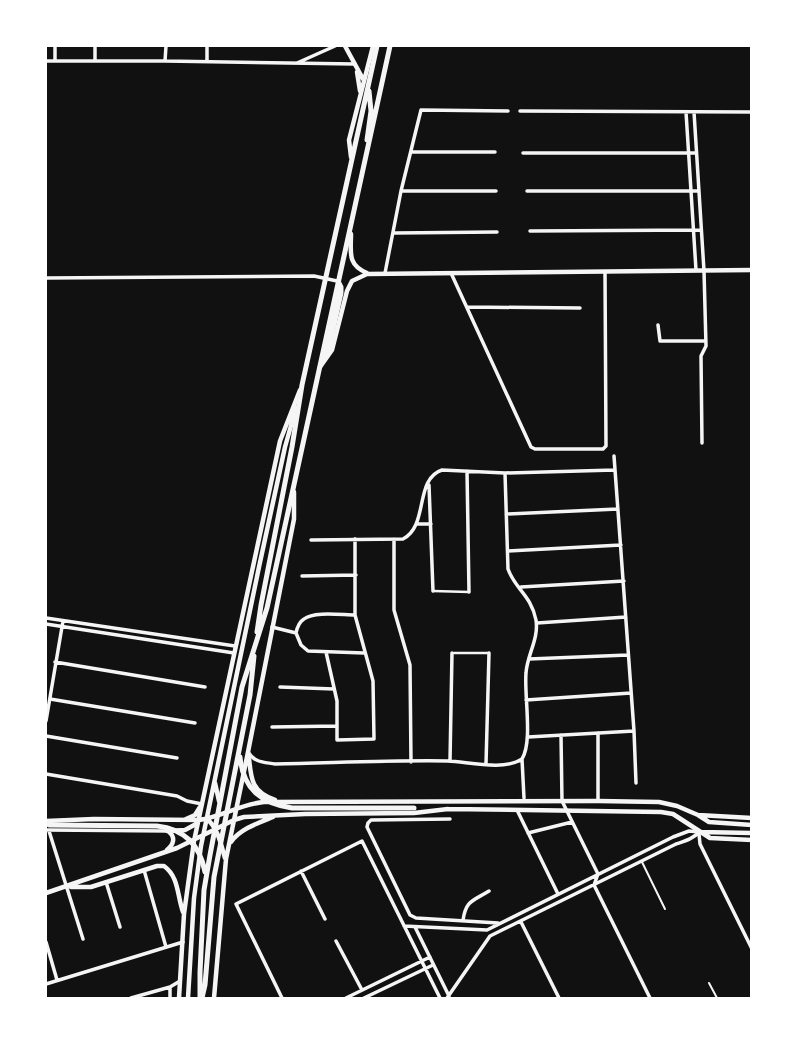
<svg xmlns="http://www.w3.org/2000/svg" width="797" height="1044" font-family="'Golos Text',sans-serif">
<rect width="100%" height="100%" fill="#111"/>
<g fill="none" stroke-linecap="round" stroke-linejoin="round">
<path stroke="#f5f5f5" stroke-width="2" d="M642 862 665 909
M709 983 717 998"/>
<path stroke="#f5f5f5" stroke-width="2.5" d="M433 591 469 592
M454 653H489"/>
<path stroke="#f5f5f5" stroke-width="3.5" d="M55 46V61
M46 61H165L355 64
M95 61V46
M165 61 166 46
M207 62V46
M297 63 335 46
M520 111 752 112
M686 112 696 270
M694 112 704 271 706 346 701 356 702 443
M411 152H495
M523 153H696
M401 191H496
M527 191H699
M530 231 701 230
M394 233 497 232
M385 273 401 191 421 110 508 111
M451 273 531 447 535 449H603L606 446 605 272
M46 278 314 276 337 281
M467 307 580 308
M658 325 660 341H706
M614 456 634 731 636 783
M467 471 469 592
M429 485 433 591
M506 514 618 509
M416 524H431
M394 539V610L410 665 411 762
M311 540 403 539C429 526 414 479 442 470L505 473 615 470
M508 551 621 545
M302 576 356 575
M521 587 624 581
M46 618 235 646
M537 623 626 617
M46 624 234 653
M272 627 296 633
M296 633 301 645 308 651 364 653
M296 633C297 628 299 622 304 619 314 611 342 615 355 615
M326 652 337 701V740L374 739 373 681 355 615V539
M529 659 628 655
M55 662 205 687
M280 687 334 689
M50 699 195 723
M526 700 631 693
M46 721 63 621
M272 727 337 726
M598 733V801
M561 735 562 801 598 874
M46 736 177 758
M528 737 634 731
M248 752C255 763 264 762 275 764 333 763 391 760 448 761 469 762 504 771 522 759 533 741 524 696 526 673 527 655 539 639 536 620 531 595 515 589 508 569L505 473
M522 759 524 798
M450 761 452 653
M486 764 489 653
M46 774 177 796 187 801 202 804
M517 810 558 894
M450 819 371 820 368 823 367 827 410 915 416 918 498 923
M46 830 167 831
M49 831 83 939
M528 833 572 822
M699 834 700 844 752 949
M144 870 166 947
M301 871 325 919
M598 874 594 885 650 998
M106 882 120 927
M463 920C466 900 473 901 489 891
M521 922 559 998
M404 926 487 930 673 837 689 831 699 832
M415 927 449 996
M336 941 362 990
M46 942 57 980
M46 984 183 942
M170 987V998
M131 998 170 987 180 981
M282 998 236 904 362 841 440 998
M346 998 430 957
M364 998 433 965
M447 998 490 936 676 844C685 841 693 839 699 832"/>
<path stroke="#f5f5f5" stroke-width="4.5" d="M351 234C351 252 347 265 367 273
M320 367 332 350 347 291 352 281 367 274 752 270"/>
<path stroke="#f5f5f5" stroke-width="4.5" d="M345 46 363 79
M357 72 360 91
M351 157 349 140 373 46
M249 758C251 780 252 792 275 800
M215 783 219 801
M448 809 661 812 673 814 710 838 752 840
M698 815 752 818
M186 819 195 815 200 807
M207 819C218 828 221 845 225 858
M46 821 94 819 199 820C221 817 241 804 264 802L598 801 659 802 677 806 698 815 709 822 752 825
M167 831 185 830 196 824
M700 832 752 833
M231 842C240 829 258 823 273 817
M167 850C174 844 176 837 168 831
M71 887H91L157 866H164C179 877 177 895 183 912
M46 893 177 848 234 820 244 817 305 814 414 813 448 809
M179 998 184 914 194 841 280 441 300 390
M188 998 194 898 201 846 259 567 285 447 296 408
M214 998 226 859 248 752 294 519V492"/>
<path stroke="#f5f5f5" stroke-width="5" d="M367 140 371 111 369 91
M324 358 329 347 341 293V287L338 281
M257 632 261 605 292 447 302 385 377 46
M240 757C243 789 261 803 292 808H414
M49 825 157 826C184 829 200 845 205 872
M200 998V972L204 890 210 855 242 687 267 608 390 46
M202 998 205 985 214 877 250 695 254 656"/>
</g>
<rect width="797" height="1044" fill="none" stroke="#ffffff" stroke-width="94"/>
</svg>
